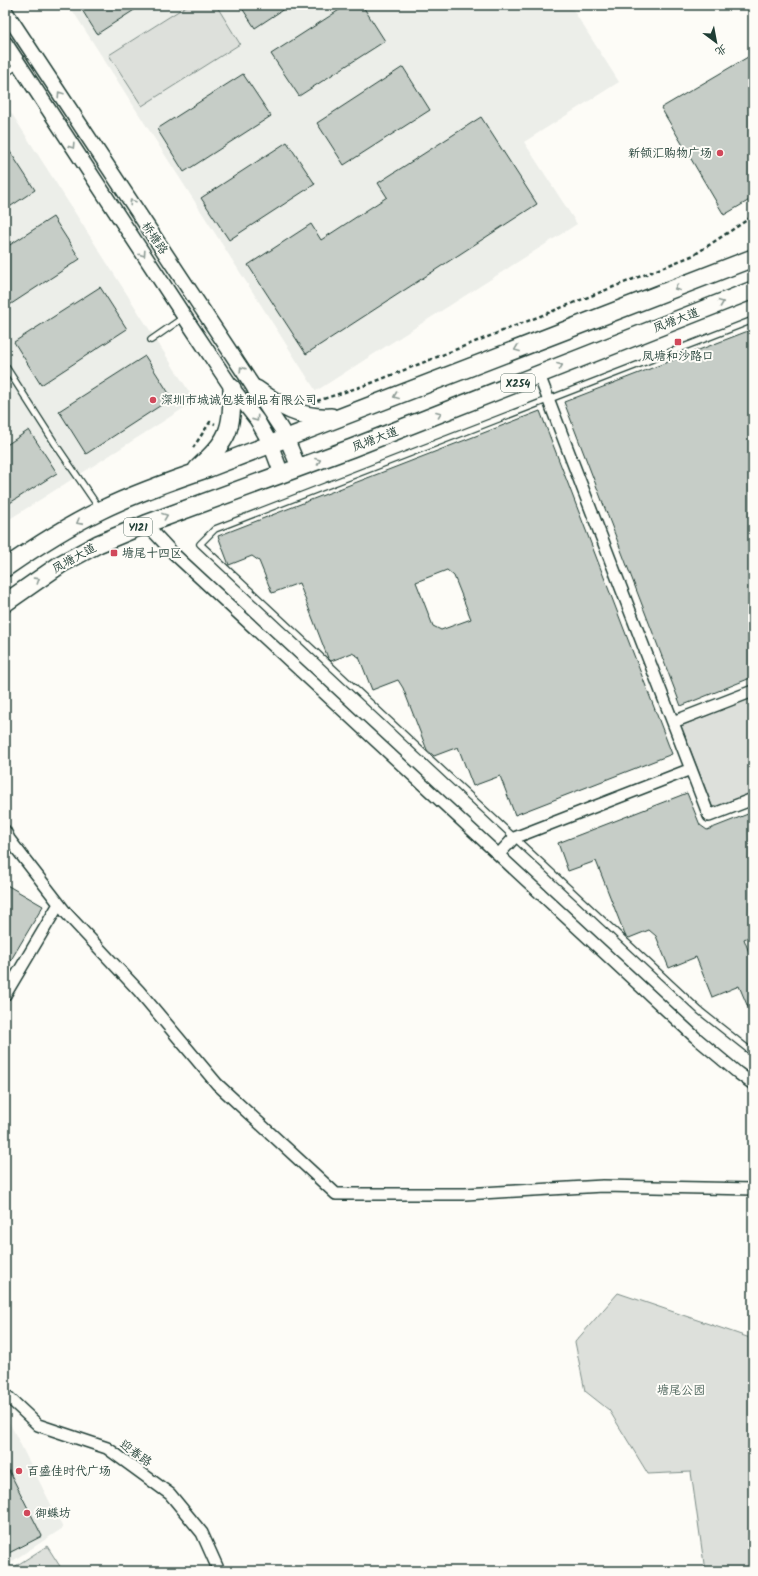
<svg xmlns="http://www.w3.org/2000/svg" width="758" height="1576" font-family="Kalam,'LXGW WenKai TC',sans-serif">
<rect width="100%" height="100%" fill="#fdfcf7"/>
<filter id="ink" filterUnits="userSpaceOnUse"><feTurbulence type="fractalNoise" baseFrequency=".025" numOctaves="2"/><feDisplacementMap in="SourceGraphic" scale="8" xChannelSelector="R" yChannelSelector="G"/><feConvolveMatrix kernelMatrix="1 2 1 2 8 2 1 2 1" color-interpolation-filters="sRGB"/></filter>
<g filter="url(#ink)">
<path fill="#eceee9" d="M69 5H570L619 82 524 142 577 224 316 391Z
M5 103 195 401 5 522Z
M5 1414 63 1528 5 1566Z"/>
<path fill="#dde0db" stroke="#7e8e88" d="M188 5H216L240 44 142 106 109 55Z
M753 697V792L713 808 681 726Z
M618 1293 753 1339V1571H705L691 1472 648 1474 609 1410 585 1391 575 1342Z
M47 1546 63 1571H8Z"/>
<path fill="#c6cdc7" stroke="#1f3d34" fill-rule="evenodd" d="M79 5H142L97 34Z
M240 5H290L255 28Z
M347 5H362L385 41 299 96 271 54Z
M753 54V198L724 215 661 108Z
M403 67 430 110 344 165 317 123Z
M243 74 271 116 184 172 157 129Z
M481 117 537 204 306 354 248 265 311 224 321 240 387 197 378 183Z
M287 142 315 184 229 240 201 198Z
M5 144 35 190 5 210Z
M53 217 80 259 5 308V248Z
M100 287 127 329 41 385 14 342Z
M748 331 753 343V677L681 706 564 402Z
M145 356 172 398 86 454 59 411Z
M540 411 672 754 515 815 500 776 473 786 458 747 434 756 427 750 403 688 398 680 372 690 359 657 352 653 331 661 328 658 299 583 272 593 259 561 252 556 229 565 218 536ZM447 570 454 576 471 619 441 630 433 626 416 582Z
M29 430 57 473 5 506V446Z
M687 793 700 825 707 830 753 812V935L744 939 753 963V1019L739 986 712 997 696 957 669 968 656 936 649 930 629 938 625 935 596 861 568 871 558 843Z
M5 884 43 906 5 970Z
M5 1463 42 1536 5 1555Z"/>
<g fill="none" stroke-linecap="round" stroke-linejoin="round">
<defs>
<path id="service" d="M5 74 18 65
M753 320 215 529 200 544 700 1011 753 1053
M151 340 184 317
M6 367 56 445 99 508"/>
<path id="minor" d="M539 375 709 816 753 799
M146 524 173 553 695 1037 738 1073 753 1084
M673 722 753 691
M5 831 9 839 67 914 139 991 217 1084 336 1194H465L603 1186 753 1189
M499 854 514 838 691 769
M5 995 59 904
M5 1394 38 1425 107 1448 170 1494 202 1533 219 1571"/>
<path id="tertiary" d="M5 11 280 427 286 437 299 468
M5 43 184 316 232 388 257 420 270 443 282 475"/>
<path id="primary" d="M256 389C280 406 300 419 331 417
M197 469C229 439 232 432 232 388
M5 568C35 547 68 526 101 510 136 493 173 480 209 468L753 258
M5 603 61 564 98 544 146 524 352 448 753 290"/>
</defs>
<use href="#service" stroke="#1f3d34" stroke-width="8"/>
<use href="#minor" stroke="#1f3d34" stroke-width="14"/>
<use href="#tertiary" stroke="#1f3d34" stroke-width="17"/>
<use href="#primary" stroke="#1f3d34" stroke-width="20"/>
<path stroke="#1f3d34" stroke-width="2.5" stroke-dasharray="4 3" stroke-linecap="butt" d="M317 401 369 384 694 255 753 216
M193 448 210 422 215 424"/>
<use href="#service" stroke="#fdfcf7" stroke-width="5.5"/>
<use href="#minor" stroke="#fdfcf7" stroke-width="11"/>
<use href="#tertiary" stroke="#fdfcf7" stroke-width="14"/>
<use href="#primary" stroke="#fdfcf7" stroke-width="17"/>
</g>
<defs><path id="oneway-chevron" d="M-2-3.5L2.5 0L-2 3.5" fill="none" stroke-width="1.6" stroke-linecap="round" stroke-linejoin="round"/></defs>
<g stroke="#8e9c96">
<use href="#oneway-chevron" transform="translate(60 94) rotate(-124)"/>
<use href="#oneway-chevron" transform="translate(72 146) rotate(57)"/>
<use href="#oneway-chevron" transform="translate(132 202) rotate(-124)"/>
<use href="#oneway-chevron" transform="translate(143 254) rotate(57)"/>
<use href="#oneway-chevron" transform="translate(677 288) rotate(159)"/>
<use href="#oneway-chevron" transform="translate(721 303) rotate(-21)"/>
<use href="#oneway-chevron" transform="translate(517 349) rotate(159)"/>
<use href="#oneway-chevron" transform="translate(560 366) rotate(-21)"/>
<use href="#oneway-chevron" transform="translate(242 369) rotate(-124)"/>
<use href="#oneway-chevron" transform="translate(396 396) rotate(159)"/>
<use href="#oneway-chevron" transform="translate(439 414) rotate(-21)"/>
<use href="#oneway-chevron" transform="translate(256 419) rotate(55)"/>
<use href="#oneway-chevron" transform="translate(318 461) rotate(-21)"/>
<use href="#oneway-chevron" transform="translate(165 516) rotate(-20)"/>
<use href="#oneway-chevron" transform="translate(79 522) rotate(151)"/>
<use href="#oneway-chevron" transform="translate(37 580) rotate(-33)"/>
</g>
</g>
<g fill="#d1495b" stroke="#fdfcf7" stroke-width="1.5">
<circle cx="720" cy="153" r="4"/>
<rect x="674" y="338" width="8" height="8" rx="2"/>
<circle cx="153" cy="400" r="4"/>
<rect x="110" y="549" width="8" height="8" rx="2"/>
<circle cx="19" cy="1471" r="4"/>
<circle cx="27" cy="1513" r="4"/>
</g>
<g text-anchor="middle" stroke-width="4" stroke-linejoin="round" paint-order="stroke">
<g fill="#fdfcf7" stroke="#62766e" stroke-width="1">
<rect x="501" y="374" width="34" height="18" rx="3"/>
<rect x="124" y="518" width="28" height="18" rx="3"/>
</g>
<g font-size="11" font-weight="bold" fill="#1f3d34">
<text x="518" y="387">X254</text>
<text x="138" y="531">Y121</text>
</g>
<g font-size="12" fill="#1f3d34" stroke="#fdfcf7" text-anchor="start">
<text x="712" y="157" text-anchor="end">新领汇购物广场</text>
<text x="678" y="360" text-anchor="middle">凤塘和沙路口</text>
<text x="161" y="404">深圳市城诚包装制品有限公司</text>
<text x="122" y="557">塘尾十四区</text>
<text x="27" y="1475">百盛佳时代广场</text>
<text x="35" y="1517">御蝶坊</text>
</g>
<g font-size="12" fill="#1f3d34" stroke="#fdfcf7">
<text transform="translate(155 238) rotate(56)" y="4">桥塘路</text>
<text transform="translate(676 320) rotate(-21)" y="4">凤塘大道</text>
<text transform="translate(375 439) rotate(-21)" y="4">凤塘大道</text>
<text transform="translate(74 558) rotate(-29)" y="4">凤塘大道</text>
<text transform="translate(136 1453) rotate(36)" y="4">迎春路</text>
</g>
<g font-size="12" fill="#455e55" stroke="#fdfcf7">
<text x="681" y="1394">塘尾公园</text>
</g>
</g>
<rect width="758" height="1576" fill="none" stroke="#fdfcf7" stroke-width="20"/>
<rect x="10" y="10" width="738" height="1556" fill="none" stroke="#1f3d34" stroke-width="1.5" filter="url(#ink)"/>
<g transform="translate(716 42) rotate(148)" stroke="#fdfcf7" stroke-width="3" paint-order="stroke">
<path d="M0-3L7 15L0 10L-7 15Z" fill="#1f3d34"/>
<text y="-6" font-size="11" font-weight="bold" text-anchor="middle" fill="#1f3d34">北</text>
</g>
</svg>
